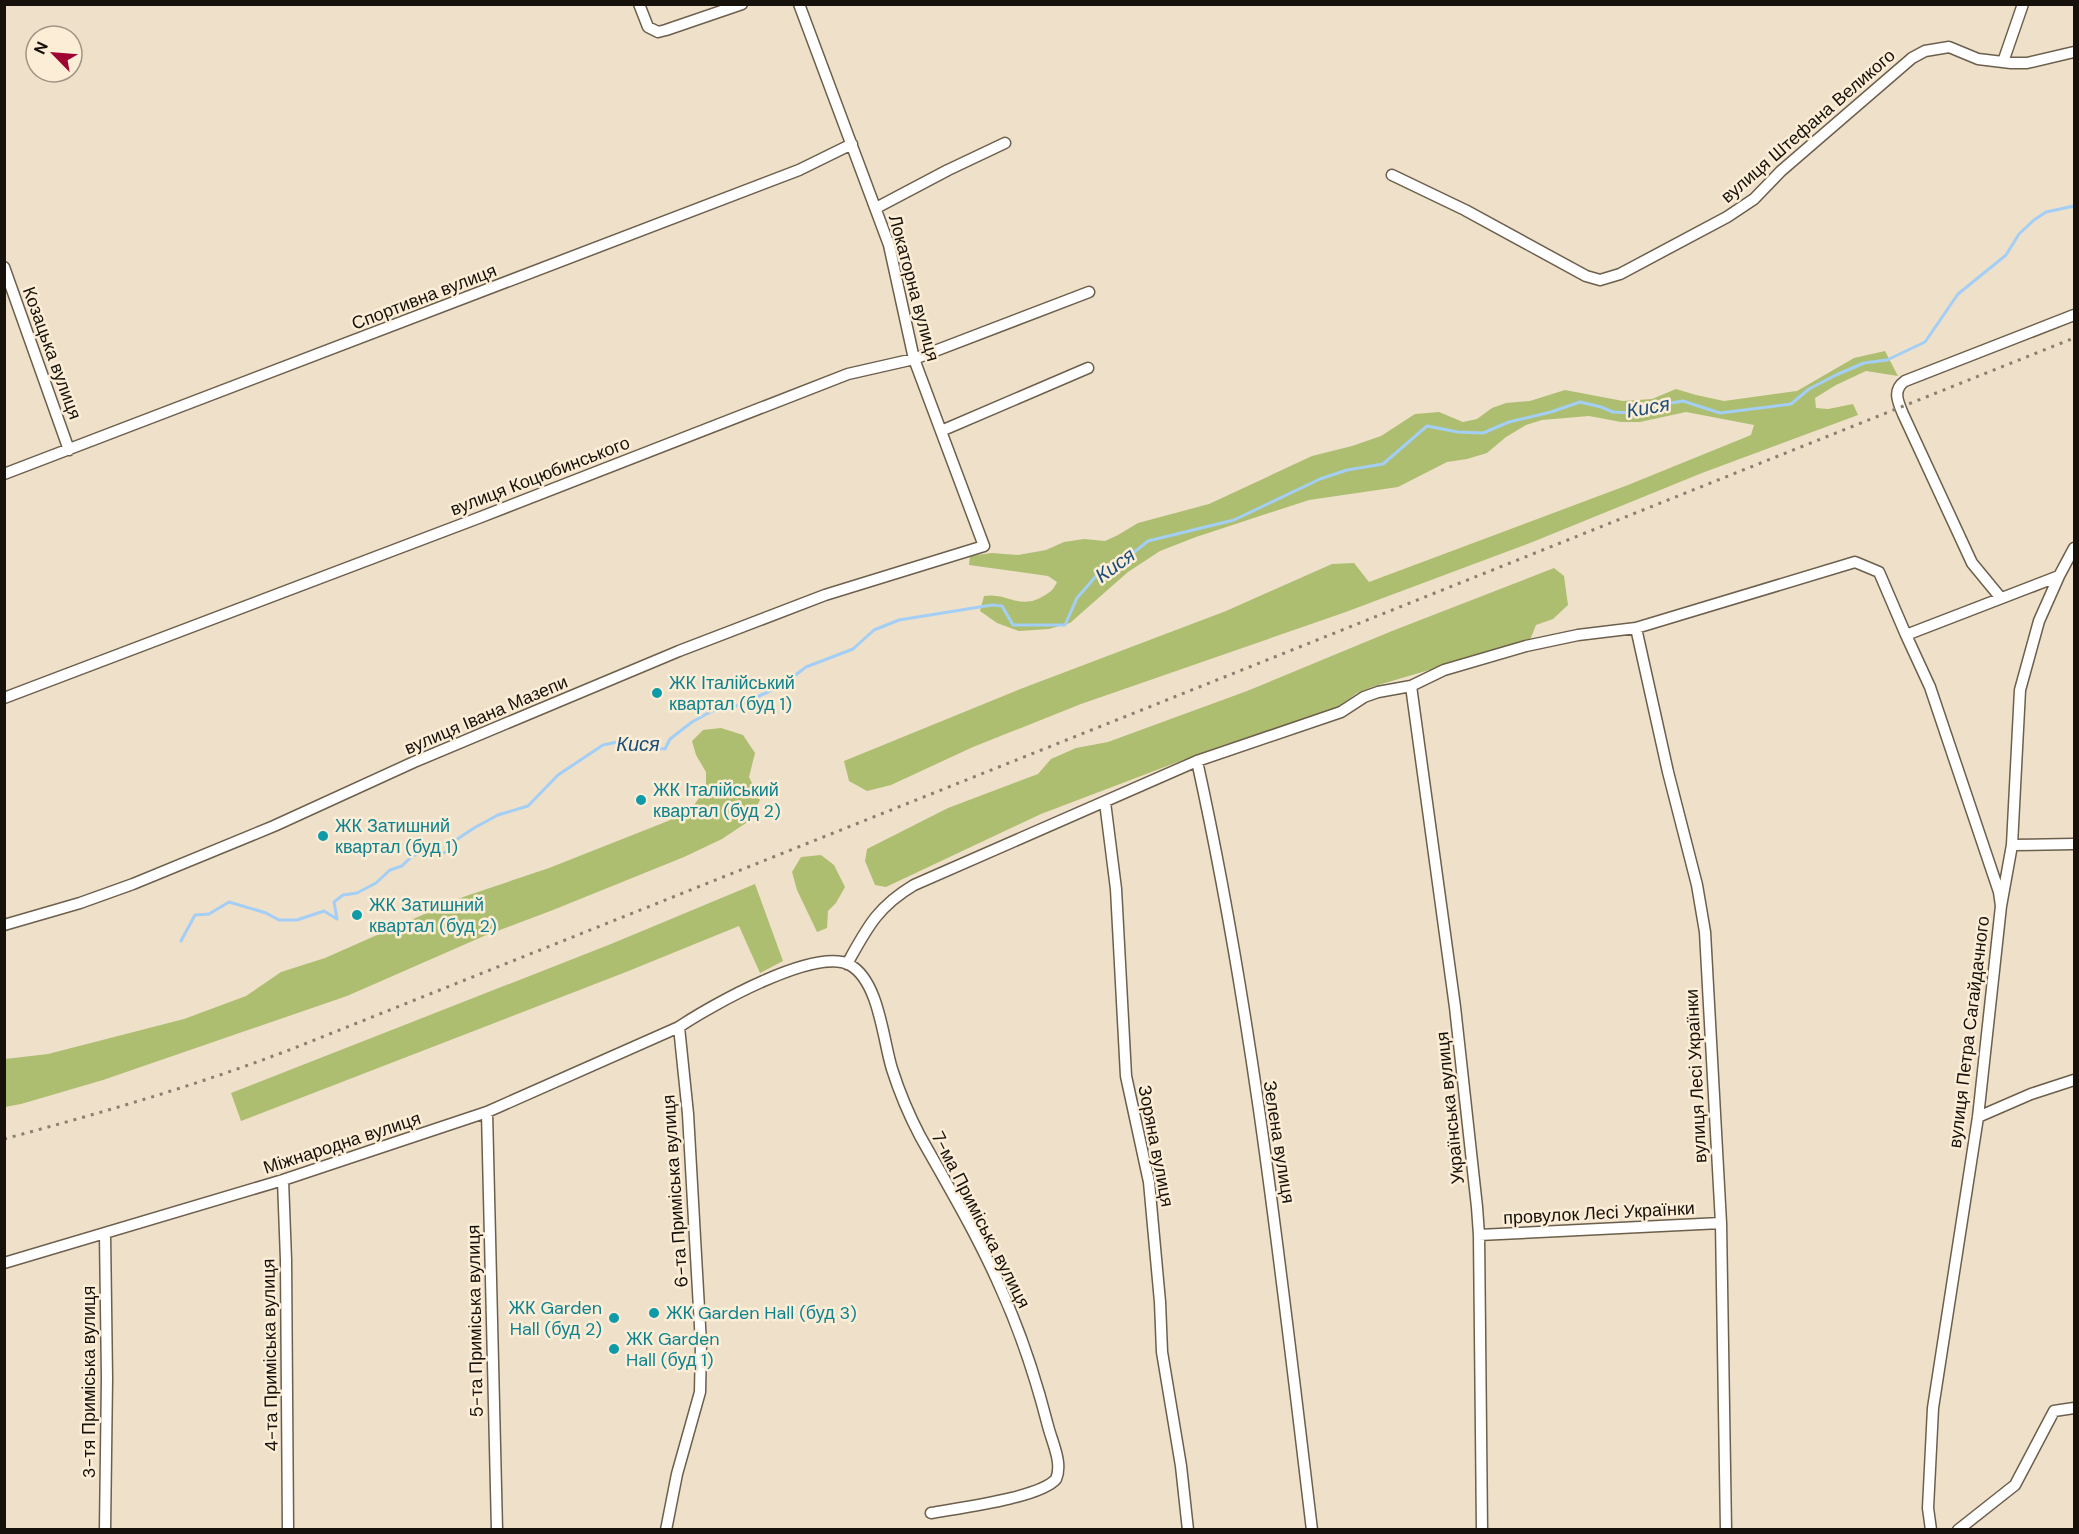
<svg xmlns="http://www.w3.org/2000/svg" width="2079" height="1534" font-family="'DM Sans',sans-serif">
<rect width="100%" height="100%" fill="#efe0ca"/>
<path fill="#aebe70" d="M1885 351 1898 376 1866 371 1836 385 1815 398 1816 408 1828 409 1853 404 1858 415 1702 473 1535 541 1343 613 1081 704 973 747 891 785 867 791 849 781 844 761 1023 688 1226 611 1332 564 1354 563 1369 582 1628 485 1751 435 1754 425 1686 412 1640 422H1621L1589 416 1542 420 1526 425 1506 437 1487 453 1467 459 1447 462 1398 487 1309 500 1196 537 1160 551 1128 572 1070 623 1049 629 1019 631 997 623 980 611 984 596C1006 592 1018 609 1040 598 1049 593 1053 591 1057 582L1048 576 969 565 970 556 992 553 1018 555 1046 550 1064 542 1084 539 1105 541 1118 535 1138 523 1209 504 1312 456 1352 446 1381 436 1415 414 1439 412 1463 422 1477 419 1492 408 1506 403 1530 401 1565 390 1623 401 1652 399 1676 389 1696 395 1724 401 1797 391 1854 358Z
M1554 568 1564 576 1568 605 1553 619 1536 625 1530 640 1375 686 1357 693 1336 708 1212 749 1041 814 886 887 875 885 865 861 867 849 948 808 1038 774 1051 759 1076 748 1108 742 1247 691 1392 631Z
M721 728 743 735 755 753 749 777 760 800 749 821 722 839 684 857 553 910 484 936 347 996 103 1080 21 1104 5 1107V1059L48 1054 184 1019 246 996 281 972 325 958 463 897 549 868 668 821 692 808 706 788V772L696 755 692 741 703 730Z
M821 855 834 865 845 887 836 903 828 911 827 928 817 932 797 890 792 872 801 857Z
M755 884 783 961 760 973 739 926 626 972 241 1121 231 1093 611 944Z"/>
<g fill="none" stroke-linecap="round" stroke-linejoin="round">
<path stroke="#a3cef5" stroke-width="3" d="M181 941 195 915 209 914 229 902 266 913 279 920H297L324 911 337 919 334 902 343 895 357 893 376 883 390 870 402 866 411 857 425 850 439 853 449 852 453 842 474 828 498 815 528 806 558 775 603 745 627 740 649 748 665 749 670 739 692 722 712 711 729 709 768 692 789 680 806 667 853 649 874 630 899 620 992 605 1002 606 1013 625H1065L1077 598 1097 575 1117 566 1148 541 1234 520 1320 479 1347 470 1383 464 1427 426 1458 432 1483 433 1509 422 1551 412 1580 402 1601 407 1613 412 1633 413 1653 406 1683 401 1720 413 1791 404 1809 389 1836 375 1864 363 1887 360 1925 342 1958 294 2006 255 2019 234 2034 220 2046 212 2074 206"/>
<defs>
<path id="minor" d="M639 4 648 27 658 32 666 30 742 4
M2003 62 2023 4
M1392 175 1465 210 1586 276 1600 280 1620 274 1727 217 1754 199 1781 171 1912 58 1925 51 1949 47 1978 59 2011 63H2027L2074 52
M876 208 948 170 1005 143
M4 267 69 450
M941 431 1088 368
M4 474 799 170 852 144
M2000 597 1972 563 1903 414C1898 402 1892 390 1905 381L2074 315
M1636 628 1668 772 1697 885 1705 932 1721 1223 1726 1530
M1906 635 2059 576
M1411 686 1455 1007 1477 1207 1479 1235 1482 1530
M4 698 481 517 848 374 914 359 1089 292
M1197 761C1253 1015 1281 1272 1312 1530
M1105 802 1116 889 1126 1076 1149 1182 1160 1302 1162 1352 1181 1466 1188 1530
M2012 845 2074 844
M4 925 80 903 133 884 274 826 414 762 679 651 825 595 984 546 914 359 889 245 799 4
M847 964C867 928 877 907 914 885L1197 761 1341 712 1364 697 1378 692 1411 686 1444 670 1526 646 1578 635 1636 628 1855 562 1879 572 1906 635 1930 687 1999 892 2001 906
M487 1112 497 1530
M1978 1117 2031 1094 2074 1080
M283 1180 286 1260 288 1530
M1479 1235 1721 1223
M4 1263 283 1180 487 1112 679 1027C710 1006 816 946 850 965 879 981 883 1040 892 1069 899 1091 909 1115 920 1136 948 1186 978 1236 1001 1289 1021 1333 1036 1379 1048 1426 1052 1442 1063 1463 1056 1479 1040 1498 958 1508 931 1513
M105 1530 107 1378 105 1234
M666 1530 677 1474 700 1392 701 1344 688 1114 679 1027
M1931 1530 1928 1508 1933 1408 1978 1117 2001 906 2012 845 2020 690 2039 621 2059 576 2074 548
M1958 1530 2015 1485 2054 1411 2074 1408"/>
</defs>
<use href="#minor" stroke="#6c5f4c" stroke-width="13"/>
<use href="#minor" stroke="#fff" stroke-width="10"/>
<path stroke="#8a7f70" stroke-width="3" stroke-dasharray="3 6" stroke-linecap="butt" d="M4 1139C105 1112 205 1083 302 1045L2074 338"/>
</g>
<g fill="#0f9aa8" stroke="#fcedd7" stroke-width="2">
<circle cx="657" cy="693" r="6"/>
<circle cx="641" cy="800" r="6"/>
<circle cx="323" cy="836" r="6"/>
<circle cx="357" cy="915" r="6"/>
<circle cx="654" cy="1313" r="6"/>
<circle cx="614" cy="1318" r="6"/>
<circle cx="614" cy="1349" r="6"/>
</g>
<g text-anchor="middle" stroke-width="5" stroke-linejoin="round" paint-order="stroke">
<g font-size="18" fill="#16110a" stroke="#fcedd7">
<text transform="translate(1808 126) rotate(-41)" y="6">вулиця Штефана Великого</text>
<text transform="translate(914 288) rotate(75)" y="6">Локаторна вулиця</text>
<text transform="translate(424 297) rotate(-21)" y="6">Спортивна вулиця</text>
<text transform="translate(52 353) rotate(70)" y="6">Козацька вулиця</text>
<text transform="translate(540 476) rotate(-21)" y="6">вулиця Коцюбинського</text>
<text transform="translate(486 715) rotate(-23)" y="6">вулиця Івана Мазепи</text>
<text transform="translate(1969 1032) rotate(-83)" y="6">вулиця Петра Сагайдачного</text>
<text transform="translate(1696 1076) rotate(-93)" y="6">вулиця Лесі Українки</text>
<text transform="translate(1450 1108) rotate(-96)" y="6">Українська вулиця</text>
<text transform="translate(1279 1142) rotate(81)" y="6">Зелена вулиця</text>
<text transform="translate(342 1143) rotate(-18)" y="6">Міжнародна вулиця</text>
<text transform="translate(1156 1146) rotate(79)" y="6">Зоряна вулиця</text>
<text transform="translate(675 1191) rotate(-94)" y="6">6-та Приміська вулиця</text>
<text transform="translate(1599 1213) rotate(-3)" y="6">провулок Лесі Українки</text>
<text transform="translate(981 1220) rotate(63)" y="6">7-ма Приміська вулиця</text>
<text transform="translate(475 1321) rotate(-91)" y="6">5-та Приміська вулиця</text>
<text transform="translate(270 1355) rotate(-91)" y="6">4-та Приміська вулиця</text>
<text transform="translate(89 1382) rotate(-90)" y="6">3-тя Приміська вулиця</text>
</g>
<g font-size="18" fill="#0d838f" stroke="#fcedd7" text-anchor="start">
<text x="669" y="689">ЖК Італійський<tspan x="669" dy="21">квартал (буд 1)</tspan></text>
<text x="653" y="796">ЖК Італійський<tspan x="653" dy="21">квартал (буд 2)</tspan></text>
<text x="335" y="832">ЖК Затишний<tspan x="335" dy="21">квартал (буд 1)</tspan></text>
<text x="369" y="911">ЖК Затишний<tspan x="369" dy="21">квартал (буд 2)</tspan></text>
<text x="602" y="1314" text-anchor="end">ЖК Garden<tspan x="602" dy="21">Hall (буд 2)</tspan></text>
<text x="666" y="1319">ЖК Garden Hall (буд 3)</text>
<text x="626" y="1345">ЖК Garden<tspan x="626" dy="21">Hall (буд 1)</tspan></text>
</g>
<g font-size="20" font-style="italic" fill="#1b4f7a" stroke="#fcedd7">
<text transform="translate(1648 407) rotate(-10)" y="7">Кися</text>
<text transform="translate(1115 565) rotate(-36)" y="7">Кися</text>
<text x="638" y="751">Кися</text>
</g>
</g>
<rect width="2079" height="1534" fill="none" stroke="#16110a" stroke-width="12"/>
<g transform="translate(54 54) rotate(295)"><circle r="28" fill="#fcedd7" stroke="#a09585" stroke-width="1.5"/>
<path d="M0-4.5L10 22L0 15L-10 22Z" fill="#a10033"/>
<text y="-9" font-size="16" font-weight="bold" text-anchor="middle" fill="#16110a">N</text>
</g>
</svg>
